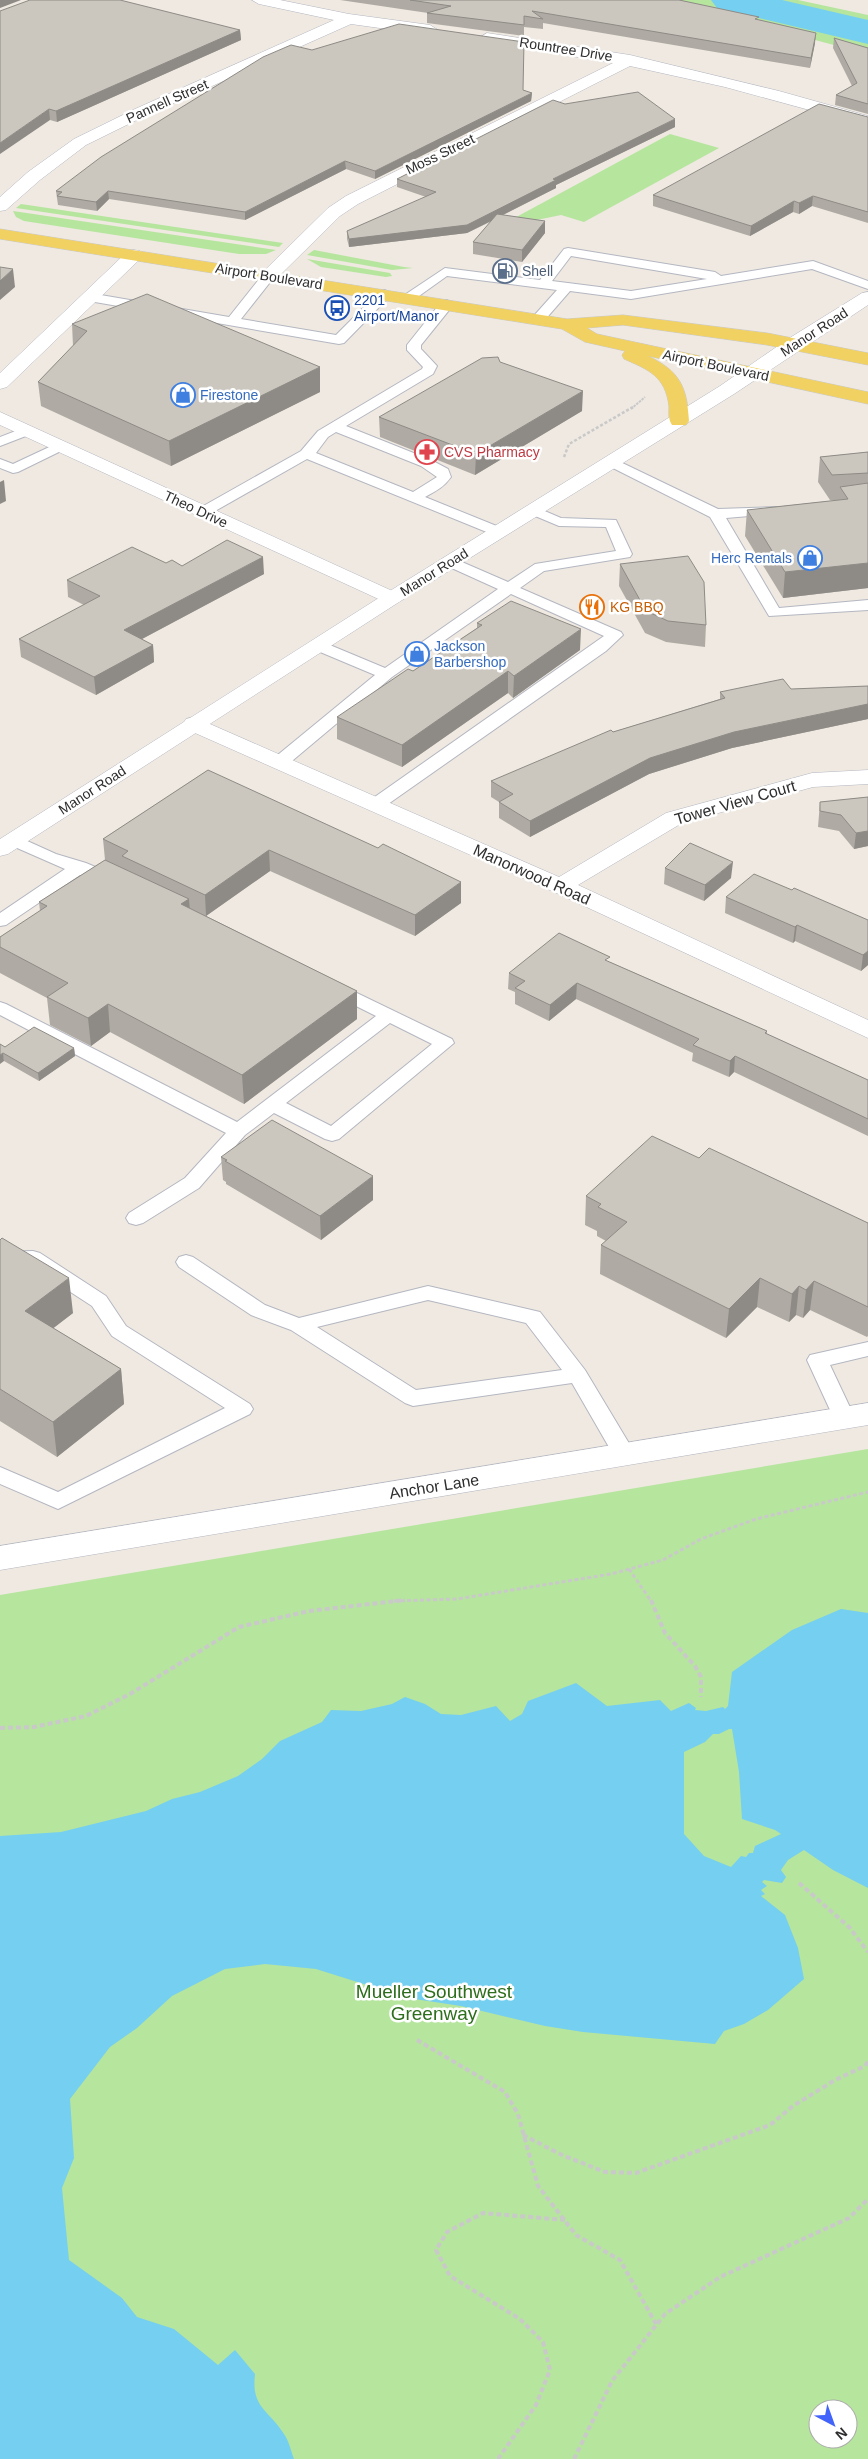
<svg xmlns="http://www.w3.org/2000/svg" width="868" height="2459" font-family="Arial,sans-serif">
<rect width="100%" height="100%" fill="#efe9e1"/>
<path fill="#b6e59e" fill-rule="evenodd" d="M588 0H798L868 15V54L758 25Z
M670 134 719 148 584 222 561 215 527 222H507Z
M21 204 283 243 279 247 16 208Z
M13 211 276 250 266 254H239L24 221 16 217Z
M314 250 404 267 413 268 392 270 307 255Z
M307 259 390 273 392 276 386 277 321 267Z
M868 1449V2459H0V1595ZM818 2409H848V2439H818Z"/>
<path fill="#75cff0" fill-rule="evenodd" d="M841 1609 868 1613V1888L833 1870 804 1850 788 1860 781 1870 786 1877 782 1883 764 1880 762 1882 767 1886 761 1890 765 1894 761 1896 785 1915 798 1948 804 1979 768 2010 744 2024 724 2031 715 2044 583 2032 545 2026 461 2006 408 1998 316 1969 265 1964 225 1969 172 1996 137 2028 110 2047 70 2099 74 2158 62 2188 69 2260 122 2298 137 2317 174 2329 218 2365 235 2350 255 2374C251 2408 268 2409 284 2434 289 2441 291 2451 294 2459H0V1836L61 1832 146 1811 172 1799 200 1792 238 1776 262 1759 280 1741 322 1722 331 1710 361 1711 392 1704 405 1697 425 1704 441 1714 461 1715 496 1706 510 1721 522 1714 528 1701 576 1683 607 1706 660 1700 671 1711 689 1703 696 1708 695 1710 706 1711 723 1707 725 1709 728 1706 732 1672 792 1630ZM729 1729H732L739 1772 742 1819 775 1830 781 1834 755 1846 753 1853H749L746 1857 741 1856 731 1867 704 1856 684 1834V1752L705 1742 713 1734H719Z"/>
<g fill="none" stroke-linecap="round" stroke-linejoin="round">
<path fill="#75cff0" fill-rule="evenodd" d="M711 0H782L868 20V44L717 8Z"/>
<defs>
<path id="lane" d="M568 248 715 272 721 276 813 261 868 281V289L812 269 631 299 570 291 543 322 538 323 531 319 557 290 447 276 412 301H402L400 298 445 268 540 280 564 249ZM571 256 707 279 631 291 552 281Z
M269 272 275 276 241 319 336 335 380 291 385 290 392 294 344 343 339 344 89 301 82 297 89 293 229 317 264 273Z
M447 300 454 304 421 345V349L437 366 433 374 346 426 431 460 448 469 451 477C444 487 436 491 425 497L504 529 506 532 504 535H494L307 459 208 515H198L196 512 198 509 301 451 318 431 422 369 423 367 407 350V345L442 301ZM336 432 421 466 437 477 413 492 316 453 328 437Z
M26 427 33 431 31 434 0 446V437Z
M60 442 67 446 65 449 18 472 13 473 0 468V459L13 464Z
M612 458 718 509 777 507 779 510 777 513 772 514 726 518 779 608 868 600V610L769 616 710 517 607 465 605 462 607 459Z
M533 506 561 518 616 520 632 554 630 557 544 571 520 588 621 632 623 635 606 651 381 809H369L367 805 369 801 604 636 511 594 392 677 286 766H274L272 762 274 758 375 675 313 649 311 646 313 643H325L385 668 498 589 445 565 442 562 445 559H455L508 582 535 564 616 551 606 527 559 526 528 513 526 510Z
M14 835 56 854 86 863 119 877 122 881 119 885H107L80 875 6 925 0 926V913L65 869 8 844 5 840 8 836Z
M332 981 452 1039 454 1043 339 1139 332 1141 325 1139 274 1113 245 1135 199 1188 143 1223 136 1225 129 1223 126 1218 129 1213 185 1178 226 1133 0 1015V1002L6 1004 237 1122 376 1016 326 991 323 987 326 983ZM390 1023 432 1044 331 1126 286 1103Z
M33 1251 40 1253 106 1296 126 1326 250 1404 253 1409 250 1414 58 1509 0 1484V1467L58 1492 225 1408 112 1336 92 1306 29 1265 0 1266V1252Z
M186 1255 193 1257 265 1305 299 1318 428 1286 540 1312 585 1370 636 1455 633 1461 625 1463 617 1461 572 1383 413 1406 405 1403 291 1330 251 1315 179 1267 176 1262 179 1257ZM428 1300 526 1323 562 1370 416 1390 317 1327Z
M868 1342V1356L830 1365 855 1418 852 1423 844 1426 836 1423 807 1360 810 1355Z"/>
<path id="street" d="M252 0H280L349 14 430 25 438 30 430 35 351 24 147 115 86 145 40 180 6 210 0 211V197L28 172 74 139 135 109 334 20 259 4Z
M487 33 630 55 779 91 868 116V126L725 87 630 66 358 204 340 216 275 280H263L260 276 263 272 328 208 346 196 613 63 482 41 479 38Z
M134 250 140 251 143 255 140 259 7 387 0 389V373L128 251Z
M0 412 399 594 403 598 399 602 392 604 385 602 0 425Z
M194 717 559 877 666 813 812 773 868 770V784L813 787 682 823 578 885 868 1020V1038L552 891 186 729 183 724 186 719Z"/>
<path id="secondary" d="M868 292V305L734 394 399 602 8 854 0 856V839L385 594 720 386 788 339 862 293Z
M868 1403V1425L0 1570V1546Z"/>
<path id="primary" d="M0 229 567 319 623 315 767 333 868 353V365L767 345 623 325 587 328 597 334 868 392V404L648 356C680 371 687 387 689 421L686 425H672C668 419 669 413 669 406 665 376 649 370 624 359L622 355 625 351 585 342 562 329 0 239Z"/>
</defs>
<use href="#lane" stroke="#b4b7c1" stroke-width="2"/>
<use href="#street" stroke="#b4b7c1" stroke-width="1"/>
<use href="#secondary" stroke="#b4b7c1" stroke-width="1"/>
<use href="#primary" stroke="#c9c9c9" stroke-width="1"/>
<path stroke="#c9c9c9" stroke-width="2" stroke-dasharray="2.5 1" stroke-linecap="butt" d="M631 409 645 397"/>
<path stroke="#c9c9c9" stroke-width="2.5" stroke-dasharray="3 2" stroke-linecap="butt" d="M564 457 569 444 633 407"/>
<path stroke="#c9c9c9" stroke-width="3" stroke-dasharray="4 2.5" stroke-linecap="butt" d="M629 1569 651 1601
M394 1601 457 1599 611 1574 663 1560 701 1539 756 1519 868 1492"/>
<path stroke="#c9c9c9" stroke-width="4" stroke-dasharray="5 3" stroke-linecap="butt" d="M651 1600 665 1633 695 1666 701 1677V1697
M0 1728 34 1727 86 1716 130 1694 239 1627 309 1611 405 1600
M799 1883 849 1927 868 1952
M417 2040 505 2092 518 2114 538 2186 576 2235 620 2260 656 2324
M523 2135 562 2155 605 2172 636 2173 770 2125 793 2106 835 2080 865 2066 868 2061
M498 2459 536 2405 550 2370 543 2342 520 2319 450 2276 436 2250 447 2232 483 2213 565 2220
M574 2459 612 2381 665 2314 720 2277 849 2218 868 2199"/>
<use href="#lane" fill="#fff" fill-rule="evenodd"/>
<use href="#street" fill="#fff" fill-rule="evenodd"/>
<use href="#secondary" fill="#fff" fill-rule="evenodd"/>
<use href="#primary" fill="#f2d163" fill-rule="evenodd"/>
</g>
<path fill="#afaba4" d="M340 0H681H680L759 20 815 43 810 68 543 23V29L524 27V36L427 23V13H428Z
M0 11 240 30 241 40 57 122 50 120Z
M834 38 868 48V114L835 105 836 95 852 86 833 48Z
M312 50 523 90 532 93 531 101 375 179 346 169 245 220 109 199 97 211 58 205 56 191Z
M565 104 675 127 556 185V188L503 215 545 221V233L522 262 473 254V242L492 221 467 233 349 247 347 239V231L426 197 397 187V179Z
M868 117V223L812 206 799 214 793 212 750 236 653 206V195Z
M72 324 320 367V392L171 466 41 406 38 382 73 346Z
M500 362 582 411 475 475 380 437 379 417Z
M868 452V588L783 598 745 536 747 510 838 500H830L818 482 820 457Z
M166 563 182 566 264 574 142 639 153 645 154 662 96 695 21 657 19 639 84 605 68 597 67 580Z
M620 564 706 625 705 647 666 642 645 633 619 586Z
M477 623 580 650 513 698 508 693 402 767 337 739V717L413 671 477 628Z
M868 686V719L732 748 649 774 530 837 499 818V802L491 797V781L613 732 720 699V692Z
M208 770 461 903 415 936 270 871 206 916 190 908 357 991V1019L244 1104 110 1032 91 1046 50 1025 47 998 0 973V937L40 911 39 902 105 860 103 839Z
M868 797V846L854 849 839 831 818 827 820 802Z
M665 868 731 878 704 901 664 884Z
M792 890 868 920V965L861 971 795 941 793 943 725 913 726 897Z
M610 962 767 1031V1034L868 1080V1136L734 1072 729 1077 692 1061 693 1053 576 999 549 1021 515 1004V992L508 989 509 973Z
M0 1044 5 1047 74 1048 75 1056 39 1081 4 1061Z
M221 1157 373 1200 321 1240 226 1184V1182L223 1180Z
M699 1158 868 1223V1336L867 1337 810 1310 803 1318 796 1315 789 1322 757 1307 726 1338 600 1274 601 1245 606 1241 597 1236V1231L585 1225 586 1196Z
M0 1240 73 1313 53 1328 121 1369 124 1404 57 1457 0 1421Z"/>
<path fill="#8e8b86" d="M0 0H21L0 8Z
M240 30 241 40 57 122 56 111Z
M816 33 815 43 810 68 811 58Z
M532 93 531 101 375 179V171Z
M49 109 50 120 0 154V143Z
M675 119V127L556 185V188L467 233 349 247V239L553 179Z
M345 161 346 169 245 220V212Z
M108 191 109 199 97 211 96 202Z
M813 196 812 206 799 214V203Z
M794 201 793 212 750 236 751 226Z
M545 221V233L522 262V250Z
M13 269 15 287 0 300V281Z
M320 367V392L171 466 169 441Z
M583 391 582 411 475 475 476 454Z
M4 480 6 501 0 504V482Z
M263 557 264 574 125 648 124 630Z
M868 563V588L783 598 785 572Z
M581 629 580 650 513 698 514 676Z
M153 645 154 662 96 695 94 677Z
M508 671V693L402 767V745Z
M868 704V719L732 748 649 774 530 837V821L650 758 734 732Z
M868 831V846L854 849 856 833Z
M269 850 270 871 206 916 205 895Z
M733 862 731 878 704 901 705 885Z
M461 882V903L415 936V915Z
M189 899 191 926 181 904Z
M797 925 795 941 793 943 795 927Z
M868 951V965L861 971 863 955Z
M577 983 576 999 549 1021 550 1005Z
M357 991V1019L244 1104 242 1075Z
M108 1004 110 1032 91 1046 88 1018Z
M74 1048 75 1056 39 1081 38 1073Z
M3 1053 4 1061 0 1064V1055Z
M735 1056 734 1072 729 1077 730 1061Z
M373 1176V1200L321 1240 320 1216Z
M69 1278 73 1313 29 1347 25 1311Z
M760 1278 757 1307 726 1338 729 1309Z
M814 1281 810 1310 803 1318 806 1290Z
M799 1286 796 1315 789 1322 792 1294Z
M121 1369 124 1404 57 1457 53 1422Z"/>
<path fill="#cbc7bf" stroke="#8e8b86" d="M30 0H120L240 30 56 111 49 109 0 143V11Z
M410 0H679L759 17 755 19 816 33 811 58 532 11 543 19 524 16V25L427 13 451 6Z
M399 24 524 42 523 90 532 93 375 171 345 161 245 212 108 191 96 202 57 196 62 192 56 191 101 157 263 57 291 45 312 50Z
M834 38 868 48V104L836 95 857 83Z
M638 92 675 119 553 179 556 180 467 225 349 239 347 231 436 192 397 179 553 100 565 104Z
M819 104 868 117V212L813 196 799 203 794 201 751 226 653 195Z
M497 214 545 221 522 250 473 242Z
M0 267 13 269 0 281Z
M147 294 320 367 169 441 38 382 87 331 72 324Z
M498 357 500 362 583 391 476 454 379 417 482 358Z
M868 452V473L832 475 820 457Z
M868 483V563L785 572 747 510 848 499 840 487Z
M227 540 263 557 124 630 153 645 94 677 19 639 100 596 67 580 132 547 166 563 172 560 182 566Z
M688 556 704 582 706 625 668 621 646 611 620 564Z
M511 601 581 629 514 676 508 671 402 745 337 717 408 669 413 671 482 625 477 623Z
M783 679 791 689 868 686V704L734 732 650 758 530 821 499 802 513 794 491 781 611 730 613 732 725 698 720 692Z
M208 770 378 848 383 844 461 882 415 915 269 850 205 895 122 856 128 851 103 839Z
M868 797V831L856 833 841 815 820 811V802Z
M690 843 733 862 705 885 665 868Z
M105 860 189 899 181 904 357 991 242 1075 108 1004 88 1018 47 997 68 983 0 947V937L47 906 39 902Z
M754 874 792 890 794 888 868 920V951L863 955 797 925 795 927 726 897Z
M559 933 610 957 605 960 767 1031 765 1033 868 1080V1119L735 1056 730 1061 693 1045 699 1039 577 983 550 1005 515 988 525 981 509 973Z
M34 1027 74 1048 38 1073 3 1053 0 1055V1044L5 1047Z
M272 1120 373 1176 320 1216 225 1161 227 1160 221 1157Z
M652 1136 699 1158 709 1148 868 1223V1307L814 1281 806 1290 799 1286 792 1294 760 1278 729 1309 601 1245 627 1222 598 1207 601 1204 586 1196Z
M2 1238 69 1278 25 1311 121 1369 53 1422 0 1389V1240Z"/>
<defs>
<symbol id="fuel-ring" viewBox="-11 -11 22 22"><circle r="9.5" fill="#fff" stroke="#5c6f8a" stroke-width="1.5"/><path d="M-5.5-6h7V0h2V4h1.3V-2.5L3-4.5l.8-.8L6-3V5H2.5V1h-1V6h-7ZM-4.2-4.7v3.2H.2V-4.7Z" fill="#5c6f8a"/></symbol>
<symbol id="bus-ring" viewBox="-11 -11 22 22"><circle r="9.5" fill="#fff" stroke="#1a4fb4" stroke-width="1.5"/><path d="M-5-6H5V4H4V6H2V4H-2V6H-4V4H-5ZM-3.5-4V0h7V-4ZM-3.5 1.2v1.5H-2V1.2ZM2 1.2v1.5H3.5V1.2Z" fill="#1a4fb4"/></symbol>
<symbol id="shop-ring" viewBox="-11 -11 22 22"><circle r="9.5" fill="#fff" stroke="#3f7fe0" stroke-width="1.5"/><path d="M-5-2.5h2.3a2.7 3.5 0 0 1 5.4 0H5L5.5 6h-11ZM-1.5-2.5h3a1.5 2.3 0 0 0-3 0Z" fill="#3f7fe0"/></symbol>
<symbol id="pharmacy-ring" viewBox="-11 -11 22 22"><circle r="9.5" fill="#fff" stroke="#e0444e" stroke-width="1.5"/><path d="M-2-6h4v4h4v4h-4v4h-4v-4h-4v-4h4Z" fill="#e0444e"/></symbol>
<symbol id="restaurant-ring" viewBox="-11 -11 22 22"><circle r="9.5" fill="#fff" stroke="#e8710a" stroke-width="1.5"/><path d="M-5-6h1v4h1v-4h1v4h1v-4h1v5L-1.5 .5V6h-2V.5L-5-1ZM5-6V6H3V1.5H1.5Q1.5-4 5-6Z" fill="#e8710a"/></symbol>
</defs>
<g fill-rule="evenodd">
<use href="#fuel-ring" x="491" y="257" width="28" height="28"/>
<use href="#bus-ring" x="323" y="294" width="28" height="28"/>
<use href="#shop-ring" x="169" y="381" width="28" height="28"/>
<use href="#pharmacy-ring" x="413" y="438" width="28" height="28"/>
<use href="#shop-ring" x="796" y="544" width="28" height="28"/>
<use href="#restaurant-ring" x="578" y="593" width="28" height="28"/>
<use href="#shop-ring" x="403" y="640" width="28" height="28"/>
</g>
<g text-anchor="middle" stroke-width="5" stroke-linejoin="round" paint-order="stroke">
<g font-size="14" fill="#2e2e2e" stroke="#fff">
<text transform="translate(566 49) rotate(9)" y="5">Rountree Drive</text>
<text transform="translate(167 101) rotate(-24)" y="5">Pannell Street</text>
<text transform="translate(440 154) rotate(-26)" y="5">Moss Street</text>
<text transform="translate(269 276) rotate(9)" y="5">Airport Boulevard</text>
<text transform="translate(814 332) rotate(-33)" y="5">Manor Road</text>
<text transform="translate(716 365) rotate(12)" y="5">Airport Boulevard</text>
<text transform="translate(196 509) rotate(25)" y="5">Theo Drive</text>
<text transform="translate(434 572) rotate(-32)" y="5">Manor Road</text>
<text transform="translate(92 790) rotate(-33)" y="5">Manor Road</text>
</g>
<g font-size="14" fill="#4e5e75" stroke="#fff" text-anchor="start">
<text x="522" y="276">Shell</text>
</g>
<g font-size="14" fill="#164399" stroke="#fff" text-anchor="start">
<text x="354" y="305">2201<tspan x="354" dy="16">Airport/Manor</tspan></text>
</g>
<g font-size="14" fill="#366cbe" stroke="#fff" text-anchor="start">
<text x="200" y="400">Firestone</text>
<text x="792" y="563" text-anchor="end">Herc Rentals</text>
<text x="434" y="651">Jackson<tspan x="434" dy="16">Barbershop</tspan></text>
</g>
<g font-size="14" fill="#be3a42" stroke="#fff" text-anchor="start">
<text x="444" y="457">CVS Pharmacy</text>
</g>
<g font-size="14" fill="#c56008" stroke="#fff" text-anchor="start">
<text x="610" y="612">KG BBQ</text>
</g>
<g font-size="16" fill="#2e2e2e" stroke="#fff">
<text transform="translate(735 802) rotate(-16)" y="6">Tower View Court</text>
<text transform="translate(532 874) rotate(24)" y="6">Manorwood Road</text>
<text transform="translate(434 1486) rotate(-9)" y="6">Anchor Lane</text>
</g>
<g font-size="19" fill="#2c6e1b" stroke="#fff">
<text x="434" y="1998">Mueller Southwest<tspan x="434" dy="22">Greenway</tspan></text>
</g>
</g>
<g transform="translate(833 2424) rotate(139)"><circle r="24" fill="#ffffff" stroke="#ababab"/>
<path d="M0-4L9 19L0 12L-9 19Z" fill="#4264fb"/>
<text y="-8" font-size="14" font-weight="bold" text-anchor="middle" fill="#2e2e2e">N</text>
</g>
</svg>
